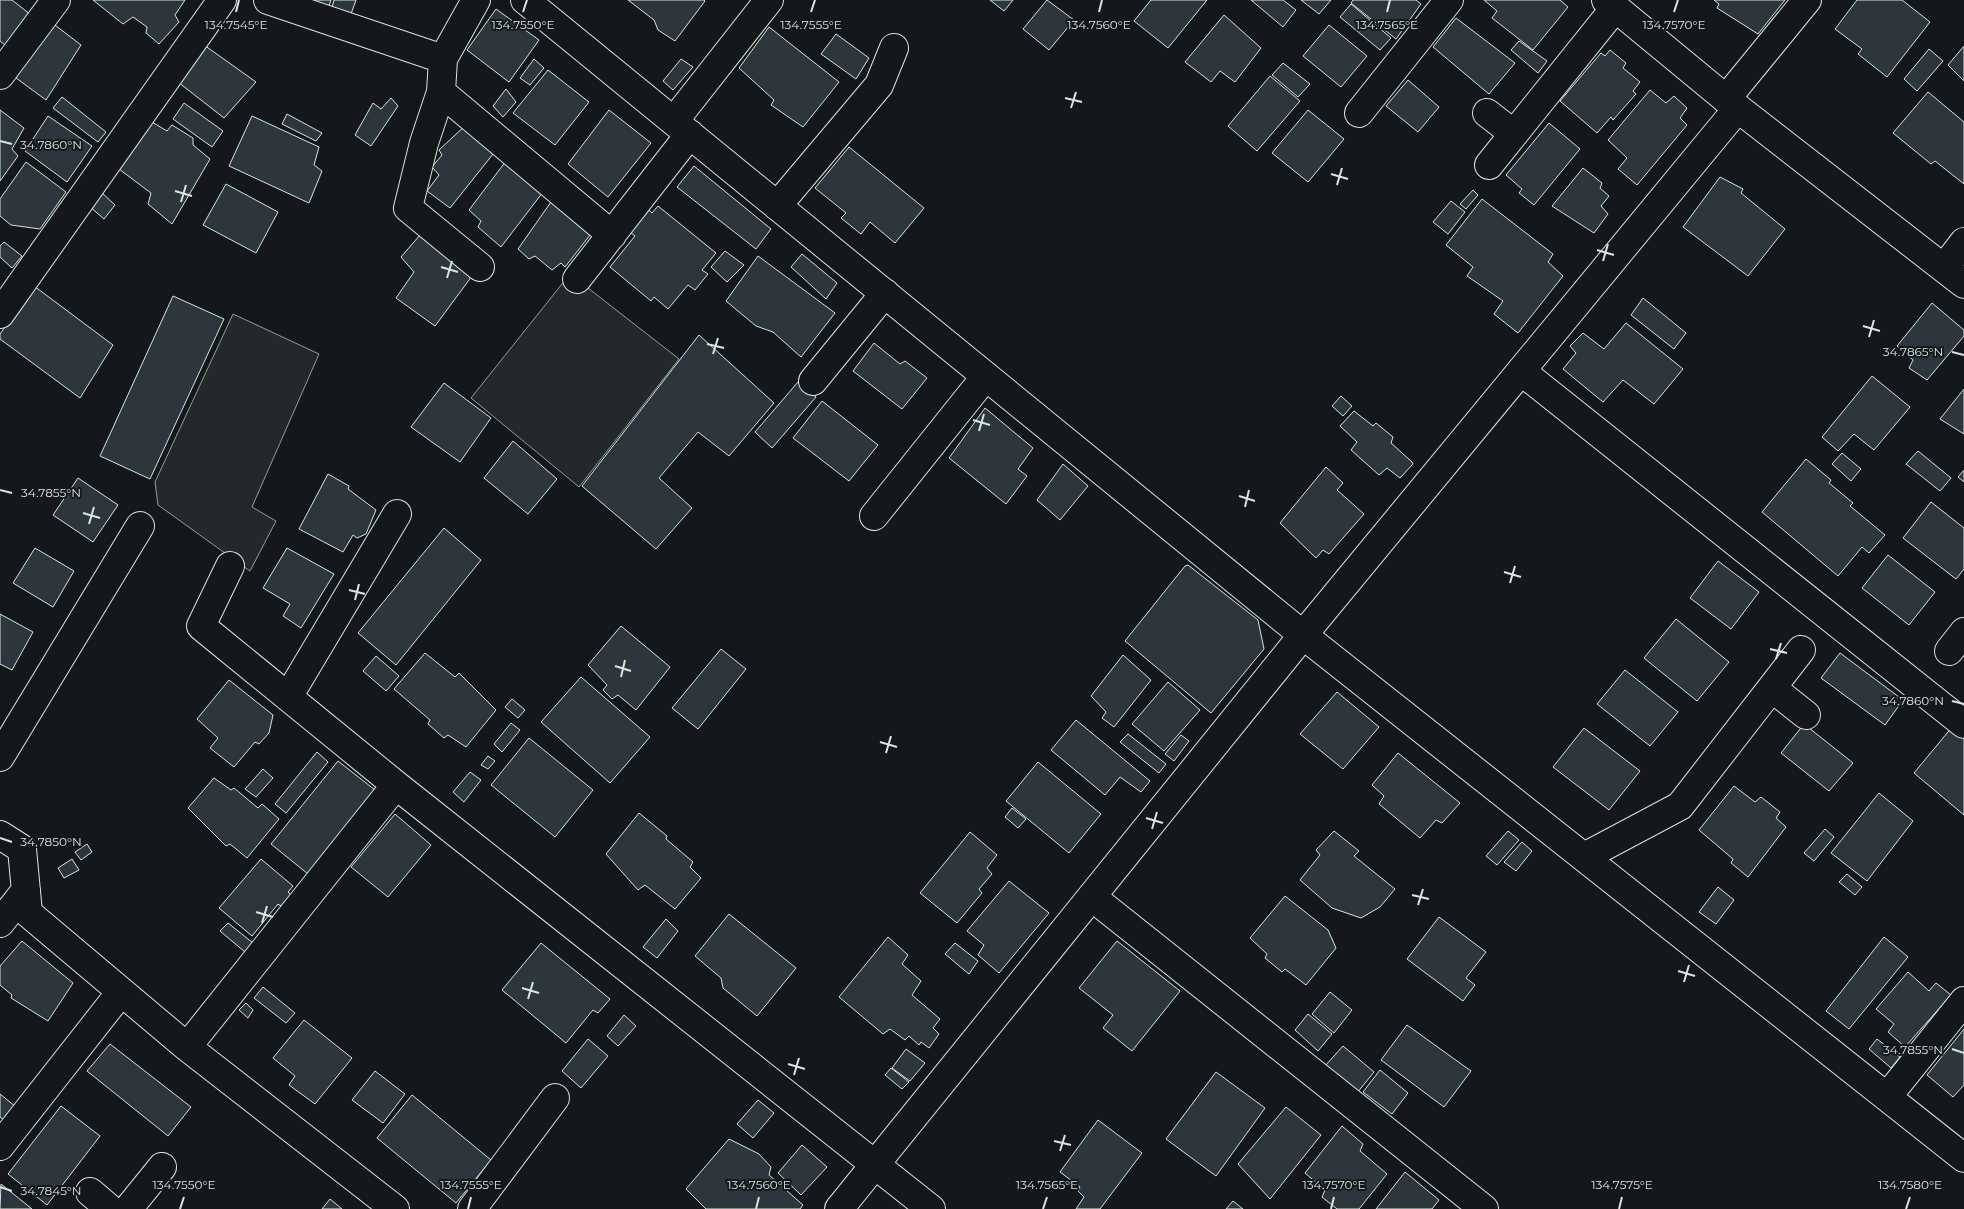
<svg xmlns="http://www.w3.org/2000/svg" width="1964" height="1209" font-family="Montserrat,sans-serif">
<rect width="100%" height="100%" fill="#14181c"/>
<path fill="#24282b" stroke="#939e99" d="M570 274 679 359 579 487 471 398Z
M233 314 319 354 252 507 276 521 250 571 158 505 155 482Z"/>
<path fill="#2c363c" stroke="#d8e6dc" d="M0 0H12L31 15 5 45 0 41Z
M93 0H185L175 15 179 22 159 44 146 33 147 27 133 17 123 24Z
M309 0H331L329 6Z
M334 0H356L351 14 332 7Z
M628 0H704L705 1 675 41 658 30 654 20Z
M990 0H1013L1004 11Z
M1047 0 1074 20 1049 50 1023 29Z
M1151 0H1207L1168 48 1134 21Z
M1251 0H1283L1296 10 1283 27Z
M1301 0H1331L1319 14Z
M1353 0H1416L1421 4 1396 39 1351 3Z
M1484 0H1560L1568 7 1533 50 1492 18 1497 11Z
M1714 0H1785L1758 34 1717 8 1719 4Z
M1857 0H1902L1930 22 1887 77 1858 54 1862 49 1835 29Z
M1351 4 1391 38 1380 50 1340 17Z
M496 9 539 40 509 82 467 50Z
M1224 15 1261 48 1235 82 1220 71 1211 82 1185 62Z
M1456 18 1515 63 1489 94 1433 47Z
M51 22 81 45 46 100 12 75Z
M1329 25 1367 56 1341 87 1303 56Z
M769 27 839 82 803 127 771 105 774 100 739 68Z
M836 34 869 58 856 79 821 54Z
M1519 41 1547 61 1538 73 1511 50Z
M204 45 256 82 224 118 178 82Z
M1964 46V81L1948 65Z
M1929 49 1943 61 1917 91 1904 79Z
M1610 50 1626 63 1623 68 1640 82 1633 91 1636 94 1613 120 1611 117 1597 133 1560 101 1601 53 1605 56Z
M534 59 544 68 530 85 520 78Z
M681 59 693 67 673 90 663 81Z
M1283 63 1310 84 1298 97 1272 75Z
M548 70 589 102 555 145 513 113Z
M1270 76 1300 101 1257 151 1228 126Z
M1408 80 1439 107 1418 132 1386 106Z
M506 89 516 102 503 117 493 106Z
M1650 90 1666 103 1674 96 1687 108 1680 118 1687 125 1637 185 1618 169 1627 158 1608 140Z
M1928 92 1964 122V184L1935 161 1931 164 1893 133Z
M62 97 106 132 98 142 53 108Z
M391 98 398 106 371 146 355 135 373 103 381 109Z
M184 103 223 131 212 147 173 119Z
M0 110 24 128 12 149 18 156 0 181Z
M609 110 651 143 608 197 568 164Z
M1308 110 1344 139 1308 182 1272 153Z
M287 114 322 133 316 141 282 124Z
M48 116 92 146 67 182 25 151Z
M252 116 319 147 314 165 322 171 309 203 229 166Z
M152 122 167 131 172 125 193 138V145L210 159 172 224 148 204 151 193 119 169Z
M468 123 497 149 450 208 427 191 439 175 432 167 442 155 439 150Z
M1549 123 1580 149 1534 205 1519 193 1522 189 1506 175Z
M849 147 924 208 895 243 870 222 861 234 841 218 846 213 815 188Z
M506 161 543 192 501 247 478 227 481 221 469 210Z
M26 162 66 192 40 229 11 225 0 216V199Z
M694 166 771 229 756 249 677 187Z
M1583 168 1602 183 1600 188 1609 196 1601 206 1608 214 1594 233 1552 206Z
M1720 177 1743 189 1741 193 1785 229 1748 276 1683 227Z
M226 184 278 212 256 253 203 225Z
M1473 190 1478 195 1466 209 1460 204Z
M101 192 115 205 104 219 89 206Z
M1482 199 1553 254 1548 262 1563 276 1518 333 1494 314 1503 301 1467 276 1473 267 1446 245Z
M1451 201 1465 212 1448 234 1433 222Z
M551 202 590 235 565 267 561 263 552 270 535 256 529 259 518 249Z
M658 206 716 253 702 270 708 274 695 290 688 285 668 309 654 297 651 301 610 267 635 236 630 232 649 210 652 213Z
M420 235 472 276 435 326 396 298 414 272 401 257Z
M4 242 22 256 12 268 0 257V246Z
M725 251 744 265 727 282 711 267Z
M802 254 837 283 826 299 791 267Z
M758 256 835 313 801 357 773 332 756 326 726 301Z
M34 286 113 345 80 398 0 339V334Z
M173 296 224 319 150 479 100 456Z
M1643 298 1686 333 1674 349 1631 315Z
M1932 303 1964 330V336L1927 380 1909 368 1913 360 1897 346Z
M1626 323 1683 369 1654 404 1623 380 1603 402 1563 369 1576 353 1570 346 1583 333 1604 349Z
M699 335 774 403 729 456 698 432 659 478 692 508 656 549 582 486Z
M874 343 900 364 905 361 927 378 902 409 853 371Z
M1872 376 1910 407 1874 450 1854 434 1838 451 1822 437Z
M798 382 816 397 772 448 755 432Z
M444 383 491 418 460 462 411 427Z
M1964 389V434L1940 419Z
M1341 396 1352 406 1343 416 1332 406Z
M822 401 878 445 849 481 793 438Z
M985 408 1033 448 1018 469 1027 476 1006 504 949 458Z
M1354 411 1373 426 1376 423 1393 437 1391 443 1412 462 1413 464 1400 478 1387 468 1379 475 1351 450 1357 442 1340 426Z
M513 441 557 479 528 514 484 478Z
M1918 451 1951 478 1940 491 1906 464Z
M1842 453 1861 469 1851 481 1832 464Z
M1806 459 1831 480 1829 483 1853 503 1850 506 1885 535 1869 553 1862 547 1838 576 1762 512Z
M1063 464 1088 486 1060 520 1037 500Z
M1326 467 1343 483 1337 490 1364 514 1329 554 1323 550 1316 558 1280 523Z
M1964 470V482L1958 477Z
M328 474 349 486 348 489 376 510 366 534 357 538 353 535 343 552 299 529Z
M78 478 118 505 93 542 53 515Z
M1931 502 1964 528V569L1956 579 1903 538Z
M444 528 481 560 396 665 358 633Z
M35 548 74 571 53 607 13 583Z
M287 548 334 574 301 628 283 616 290 604 263 588Z
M1888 555 1935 592 1909 625 1862 588Z
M1718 561 1759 592 1731 629 1690 598Z
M1188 565 1258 620 1264 649 1211 713 1125 641 1185 566Z
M0 614 33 632 12 670 0 664Z
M1676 619 1729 662 1697 701 1644 658Z
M621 626 670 667 636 710 618 695 612 699 603 690 607 685 588 665Z
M721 649 746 669 698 729 672 708Z
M425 653 455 677 459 673 496 710 466 747 448 735 444 738 428 724 430 720 394 689Z
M1840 653 1903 700 1885 725 1821 678Z
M1123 655 1151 680 1114 727 1102 718 1106 712 1091 696Z
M376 656 399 676 386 691 363 671Z
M1625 670 1678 712 1650 746 1597 704Z
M581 677 650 737 610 783 541 722Z
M229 680 273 715 269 733 259 744 255 742 234 767 210 748 218 738 197 719Z
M1168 682 1200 710 1164 751 1132 724Z
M1337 692 1379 727 1343 769 1300 734Z
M512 699 525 710 518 718 505 707Z
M1076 720 1150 781 1141 792 1120 777 1105 795 1051 750Z
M511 723 520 730 502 752 494 744Z
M1804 724 1853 763 1829 791 1781 753Z
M1953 726 1964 735V815L1914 773Z
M1584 728 1640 771 1609 810 1553 767Z
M1128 734 1166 764 1159 773 1120 742Z
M1181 735 1189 741 1174 761 1165 754Z
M529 738 593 790 555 837 491 785Z
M317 752 328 762 286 813 275 804Z
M1398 753 1460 803 1442 823 1436 820 1420 838 1379 804 1384 796 1372 785Z
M488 756 495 761 488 769 481 765Z
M338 761 375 790 308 874 271 844Z
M1038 762 1101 814 1069 853 1006 801Z
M263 769 273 778 256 797 245 789Z
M470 772 481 780 464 802 453 792Z
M214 778 231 790 234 788 258 808 262 804 279 819 247 858 230 844 226 846 188 808Z
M1734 786 1755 802 1761 797 1780 812 1776 818 1786 827 1748 877 1731 863 1733 859 1699 830Z
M1879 793 1913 821 1867 881 1831 853Z
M1012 808 1026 819 1018 828 1005 817Z
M639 813 667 836 666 839 693 862 690 867 701 878 675 909 645 885 638 890 606 854Z
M395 814 431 845 388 897 351 867Z
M1825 829 1834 837 1814 861 1804 853Z
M1334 831 1359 851 1354 856 1395 889 1380 907 1361 918 1332 908 1300 880 1320 855 1316 850Z
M1508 831 1519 840 1497 865 1486 856Z
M970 832 997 855 987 868 992 874 979 889 982 893 957 923 920 893Z
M1522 842 1532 851 1516 871 1504 862Z
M87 844 92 852 81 860 75 852Z
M72 859 79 870 64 878 58 868Z
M261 859 293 886 288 892 291 895 281 906 278 904 252 936 219 908Z
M1847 874 1862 887 1855 895 1839 882Z
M1009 881 1049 913 999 973 978 955 984 945 967 931Z
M1718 887 1734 900 1716 924 1699 912Z
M1285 896 1328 930 1336 948 1306 985 1285 969 1282 972 1265 958 1267 954 1250 938Z
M729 914 796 968 757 1016 723 988 721 978 695 956Z
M1439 917 1486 952 1466 978 1475 985 1463 1001 1407 959Z
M666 919 678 931 657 958 643 947Z
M228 923 253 943 245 952 220 931Z
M888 937 908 955 902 964 921 981 912 995 940 1019 933 1028 939 1034 929 1048 921 1042 919 1045 909 1036 905 1040 890 1029 883 1034 839 997Z
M1884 937 1908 957 1849 1029 1826 1011Z
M22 941 73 983 48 1021 11 998 12 995 0 985V966Z
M1117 941 1180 991 1132 1051 1103 1028 1113 1015 1079 988Z
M541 943 610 999 598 1013 593 1010 566 1043 502 990Z
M955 943 978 961 969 974 945 954Z
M1908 972 1929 991 1936 983 1951 995 1905 1047 1888 1032 1894 1024 1876 1009Z
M263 987 295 1013 286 1023 254 998Z
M1330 992 1352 1010 1334 1033 1312 1014Z
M246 1003 253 1010 248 1018 239 1010Z
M1308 1014 1332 1034 1318 1051 1295 1030Z
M624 1015 636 1026 618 1046 607 1036Z
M304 1020 352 1058 315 1104 289 1085 295 1076 273 1058Z
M1407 1025 1471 1071 1444 1107 1381 1060Z
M1964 1029V1085L1953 1097 1927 1075Z
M588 1039 608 1056 581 1088 562 1071Z
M1877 1039 1900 1057 1891 1068 1869 1049Z
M110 1044 191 1107 168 1136 87 1071Z
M1343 1046 1374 1072 1357 1093 1325 1066Z
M906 1049 925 1063 910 1081 892 1068Z
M891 1068 909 1082 902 1089 885 1075Z
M1380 1070 1408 1093 1392 1114 1363 1092Z
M375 1071 405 1094 383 1123 352 1100Z
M1216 1072 1265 1108 1216 1176 1166 1139Z
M0 1094 16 1107 4 1120 0 1117Z
M412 1095 491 1160 456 1203 377 1138Z
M758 1100 774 1113 753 1138 737 1124Z
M61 1106 100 1136 47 1205 8 1174Z
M1286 1107 1321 1135 1270 1199 1238 1164Z
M1098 1120 1142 1153 1100 1209H1076L1084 1197 1078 1191 1080 1187 1060 1172Z
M1342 1126 1363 1144 1360 1151 1387 1174 1359 1209H1337L1322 1197 1325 1190 1305 1173Z
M729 1139 759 1154 771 1167 769 1175 803 1205 800 1209H706L686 1189Z
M802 1145 827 1167 801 1195 778 1173Z
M1405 1172 1439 1200 1432 1209H1376Z
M1 1184 32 1209H0Z
M330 1199 342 1209H322Z
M1233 1201 1243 1209H1226Z"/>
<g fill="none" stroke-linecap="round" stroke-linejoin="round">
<defs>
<path id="street" d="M268 0 443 59 476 0
M525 0 1303 635 1964 1158
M443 59 441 92 424 143 408 208 480 267
M0 75 56 0
M441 92 612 235
M1726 99 1807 0
M1359 113 1449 0
M1487 113 1514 134
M674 121 769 0
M1489 165 1615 8
M777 206 879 85 894 48
M1944 268 1964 242
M577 279 690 134
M0 314 222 0
M1521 371 1964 724
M813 381 885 293
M874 516 986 376
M230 566 201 626 396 785 931 1209
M1949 651 1964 632
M1772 688 1806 715
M288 697 397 514
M0 757 140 526
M0 835 22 849 28 913 187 1047 395 1209
M1584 857 1680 806 1801 650
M1092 897 1484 1209
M0 923 26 890
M187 1047 396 785
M1887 1097 1964 1001
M0 1146 121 992
M90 1192 110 1209
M128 1209 162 1167
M472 1209 555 1098"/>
<path id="secondary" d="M1606 0 1726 99 1964 284
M839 1209 1303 635 1738 108"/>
</defs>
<use href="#street" stroke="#d8e6dc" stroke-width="30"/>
<use href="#secondary" stroke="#d8e6dc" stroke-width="30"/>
<use href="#street" stroke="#14181c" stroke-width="28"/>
<use href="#secondary" stroke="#14181c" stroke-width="28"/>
</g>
<path fill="none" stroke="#d8e6dc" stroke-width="2" d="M236 12 239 0M523 12 527 0M811 12 815 0M1099 12 1102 0M1387 12 1390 0M1674 12 1678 0M1065 98 1082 102M1071 108 1076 92M0 141 12 144M1331 174 1348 179M1337 185 1342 168M175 191 192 196M181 202 186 185M1597 250 1614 255M1603 261 1608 244M441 267 458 272M447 278 452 261M1863 326 1880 331M1869 337 1874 320M707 344 724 348M1952 352 1964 355M713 354 718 338M973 420 990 425M979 431 984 414M0 490 12 493M1239 496 1255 501M1245 507 1249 490M83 513 100 518M89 524 94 507M1504 572 1521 577M1510 583 1515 566M349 590 365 594M355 600 359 584M1770 649 1787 653M1776 659 1781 643M615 666 631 671M621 677 625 660M1952 701 1964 704M880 742 897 747M886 753 891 736M1146 818 1163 823M1152 829 1157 812M0 838 12 842M1412 895 1429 899M1418 905 1423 889M256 912 273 917M262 923 267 906M1678 971 1695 976M1684 982 1689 965M522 988 539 993M528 999 533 982M1952 1049 1964 1053M788 1064 805 1069M794 1075 799 1058M1054 1141 1071 1145M1060 1151 1065 1135M0 1187 12 1191M180 1209 184 1197M468 1209 471 1197M756 1209 759 1197M1043 1209 1047 1197M1331 1209 1334 1197M1619 1209 1622 1197M1906 1209 1910 1197"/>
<g font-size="12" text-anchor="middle" fill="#d8e6dc" stroke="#14181c" stroke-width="4" stroke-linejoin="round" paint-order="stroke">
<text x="236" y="29">134.7545°E</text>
<text x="523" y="29">134.7550°E</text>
<text x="811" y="29">134.7555°E</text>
<text x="1099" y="29">134.7560°E</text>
<text x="1387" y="29">134.7565°E</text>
<text x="1674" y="29">134.7570°E</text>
<text x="51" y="149">34.7860°N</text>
<text x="1913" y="356">34.7865°N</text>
<text x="51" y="497">34.7855°N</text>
<text x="1913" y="705">34.7860°N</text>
<text x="51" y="846">34.7850°N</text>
<text x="1913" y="1054">34.7855°N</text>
<text x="184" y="1189">134.7550°E</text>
<text x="471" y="1189">134.7555°E</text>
<text x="759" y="1189">134.7560°E</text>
<text x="1047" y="1189">134.7565°E</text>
<text x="1334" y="1189">134.7570°E</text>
<text x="1622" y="1189">134.7575°E</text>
<text x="1910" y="1189">134.7580°E</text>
<text x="51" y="1195">34.7845°N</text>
</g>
</svg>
